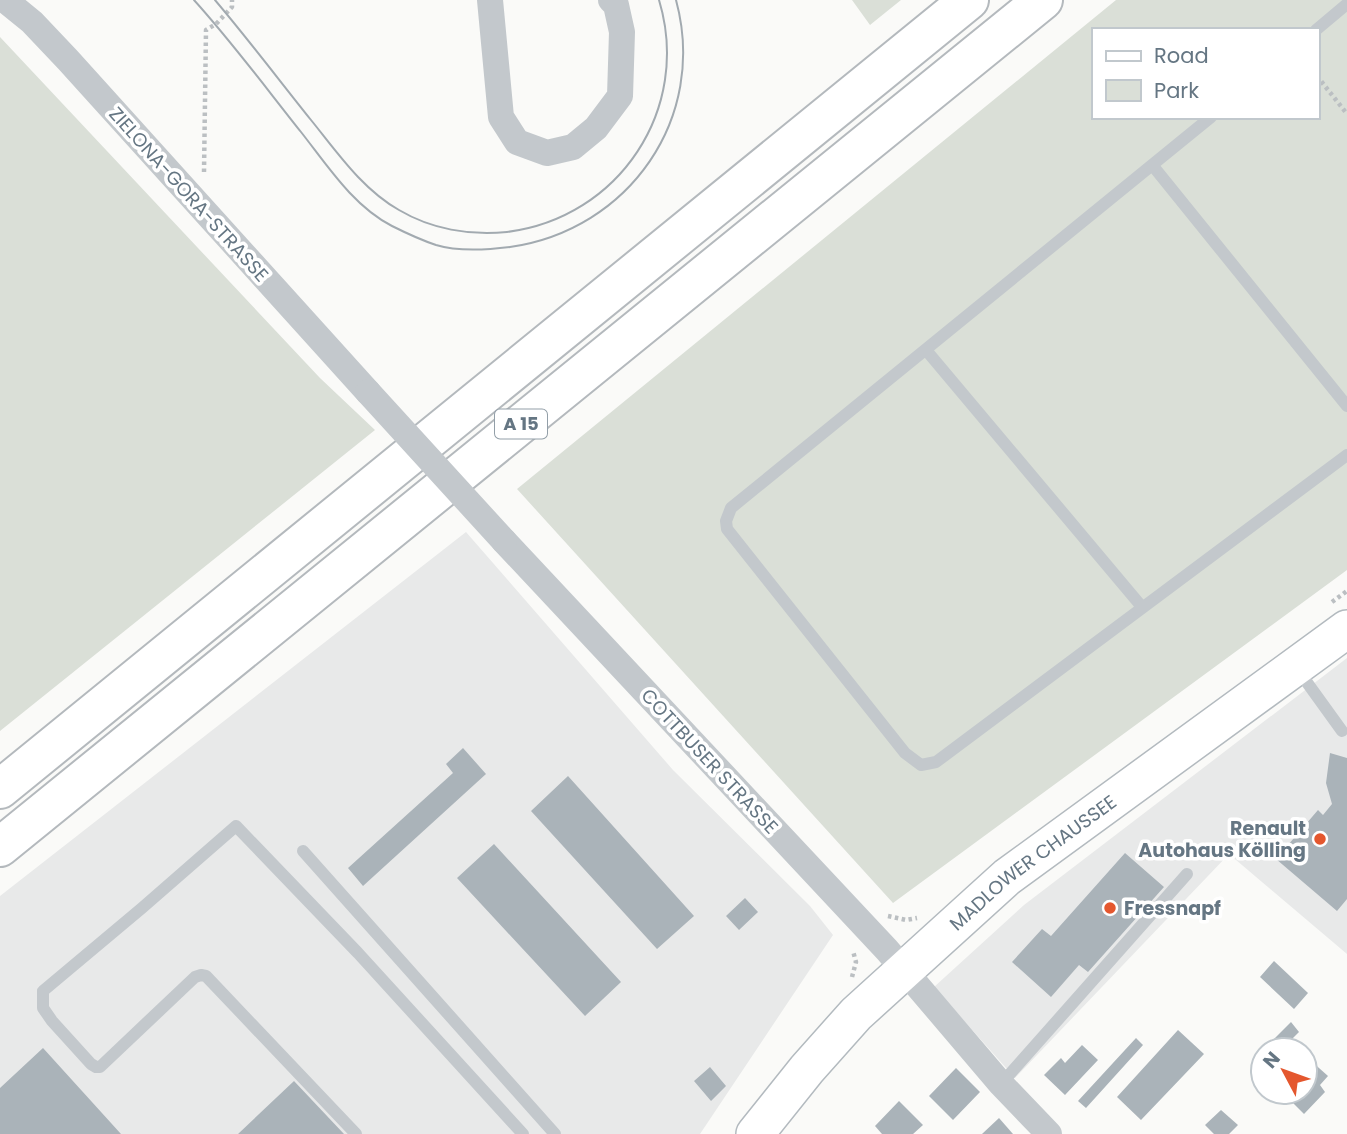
<svg xmlns="http://www.w3.org/2000/svg" width="1347" height="1134" font-family="Poppins,sans-serif">
<rect width="100%" height="100%" fill="#fafaf8"/>
<path fill="#e8e9e9" d="M466 532 673 770 810 906 833 935 700 1134H0V896Z
M1347 658V954L1229 854 1015 1078 934 987 1024 905Z"/>
<path fill="#dadfd7" fill-rule="evenodd" d="M852 0H901L870 25Z
M1116 0H1347V570L893 903 517 489ZM1093 30H1317V117H1093Z
M0 37 320 378 375 430 0 731Z"/>
<path fill="#aab3b9" d="M463 748 486 774 363 886 348 868 453 773 446 764Z
M1330 753 1347 758V899L1337 911 1276 859 1318 810 1323 815 1332 804 1326 783Z
M568 776 694 916 657 949 531 811Z
M494 844 621 982 585 1016 457 878Z
M1125 853 1164 887 1088 972 1079 965 1051 997 1012 962 1042 929 1051 936Z
M745 898 758 912 739 930 726 916Z
M1274 961 1308 993 1294 1009 1260 977Z
M1291 1022 1299 1032 1281 1050H1278L1270 1043Z
M1178 1030 1204 1054 1141 1120 1117 1097Z
M1136 1038 1143 1045 1086 1108 1078 1101Z
M1082 1045 1098 1060 1065 1095 1044 1075 1061 1058 1065 1063Z
M43 1048 121 1134H0V1088Z
M1310 1060 1328 1076 1320 1085 1325 1092 1304 1114 1282 1092H1305V1066Z
M710 1067 726 1086 711 1101 694 1081Z
M956 1068 980 1092 953 1120 929 1096Z
M294 1081 344 1134H238Z
M899 1101 923 1125 913 1134H882L875 1126Z
M1221 1110 1238 1125 1229 1134H1214L1205 1125Z
M999 1118 1013 1134H982Z"/>
<g fill="none" stroke-linecap="round" stroke-linejoin="round">
<defs>
<g id="secondary">
<path id="s1" d="M755 1134 807 1069 856 1014 1007 877 1347 629"/>
</g>
<path id="motorway" d="M0 789 969 0
M0 847 1043 0"/>
</defs>
<use href="#secondary" stroke="#b3babf" stroke-width="40"/>
<use href="#motorway" stroke="#b4b9bd" stroke-width="42"/>
<path stroke="#bbbfc2" stroke-width="4.5" stroke-dasharray="3.5 3.5" stroke-linecap="butt" d="M1317 76 1347 114
M204 172 206 30 216 24 232 7V0
M1332 602 1347 591
M888 916 906 920 917 918
M852 977 856 962 853 951"/>
<path stroke="#c3c8cc" stroke-width="12" d="M1316 30 1347 4
M1211 117 731 508 726 521 727 529 905 753 921 765 936 762 1347 455
M1153 166 1347 406
M926 350 1142 607
M1298 670 1342 731
M303 851 555 1134
M1001 1084 1187 874
M356 1134 206 976 201 975 195 977 100 1067H96L91 1064 52 1021 43 1008V991L142 908 236 826 358 953 523 1134"/>
<path stroke="#c3c8cc" stroke-width="26" d="M5 0 32 22 68 60 368 392
M490 0 501 117 517 142 547 153 573 147 596 128 620 96 622 32 616 5 611 0
M504 541 887 950 1001 1084 1049 1134"/>
<use href="#secondary" stroke="#fff" stroke-width="37"/>
<use href="#motorway" stroke="#fff" stroke-width="38"/>
<path stroke="#a2aab0" stroke-width="2" d="M194 0C232 42 266 88 301 132 327 165 353 206 392 226 404 232 424 241 436 245 459 252 486 250 510 247 629 230 708 118 676 0
M215 0C248 39 279 80 311 120 337 152 362 189 399 210 431 229 470 236 507 232 619 218 692 109 659 0"/>
<path stroke="#c3c8cc" stroke-width="26" d="M368 392 504 541"/>
</g>
<g fill="#e4572e" stroke="#fff" stroke-width="2.5">
<circle cx="1320" cy="839" r="7"/>
<circle cx="1110" cy="908" r="7"/>
</g>
<g text-anchor="middle" stroke-width="7" stroke-linejoin="round" paint-order="stroke">
<rect fill="#fff" stroke="#939fa8" stroke-width="2" x="495" y="409.5" width="52" height="29" rx="5"/>
<g font-size="18" font-weight="bold" fill="#657683">
<text x="521" y="430">A 15</text>
</g>
<g font-size="19" fill="#657683" stroke="#fff">
<text transform="translate(189 194) rotate(48)" y="7">ZIELONA-GORA-STRASSE</text>
<text transform="translate(710 761) rotate(47)" y="7">COTTBUSER STRASSE</text>
<text dy="7" stroke="none"><textPath href="#s1" startOffset="390">MADLOWER CHAUSSEE</textPath></text>
</g>
<g font-size="19" font-weight="bold" fill="#657683" stroke="#fff" text-anchor="end">
<text x="1306" y="835">Renault<tspan x="1306" dy="22">Autohaus Kölling</tspan></text>
<text x="1124" y="915" text-anchor="start">Fressnapf</text>
</g>
</g>
<rect x="1092" y="28" width="228" height="91" fill="#ffffff" stroke="#c1c8cd" stroke-width="2"/>
<rect x="1106" y="51" width="35" height="10" fill="#ffffff" stroke="#c1c8cd" stroke-width="2"/>
<text x="1154" y="63" font-size="21" fill="#657683">Road</text>
<rect x="1106" y="80" width="35" height="21" fill="#dadfd7" stroke="#c1c8cd" stroke-width="2"/>
<text x="1154" y="98" font-size="21" fill="#657683">Park</text>
<g transform="translate(1284 1071) rotate(311)"><circle r="33" fill="#ffffff" stroke="#c1c8cd" stroke-width="2"/>
<path d="M0-5L12 26L0 18L-12 26Z" fill="#e4572e"/>
<text y="-10" font-size="19" font-weight="bold" text-anchor="middle" fill="#657683">N</text>
</g>
</svg>
